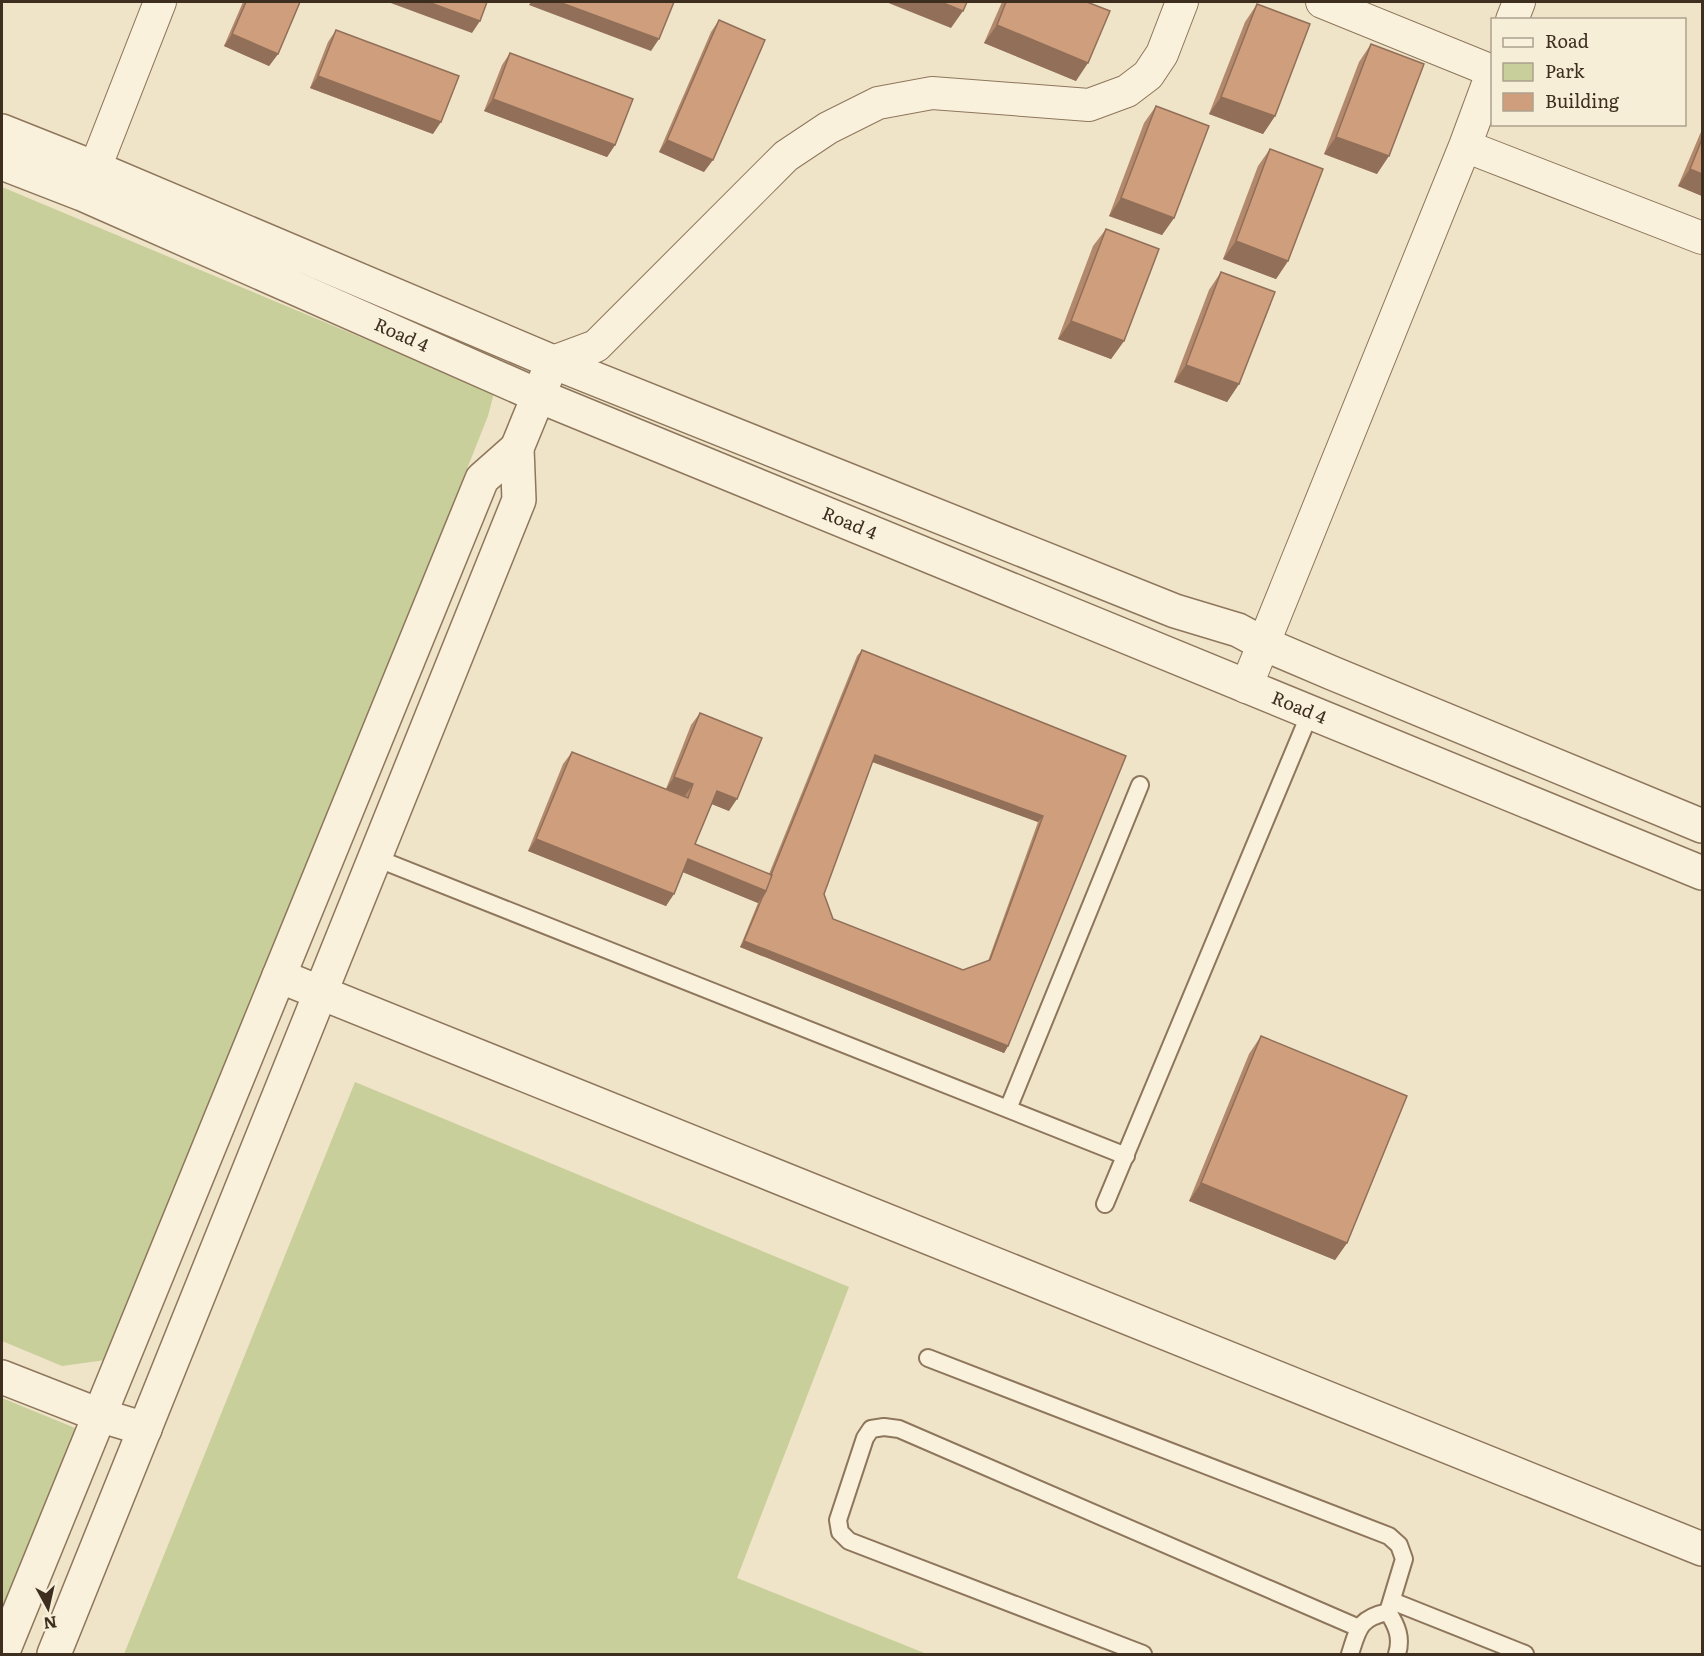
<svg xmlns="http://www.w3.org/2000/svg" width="1704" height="1656" font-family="Literata,serif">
<rect width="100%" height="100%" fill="#f0e4c8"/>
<path fill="#c9cf9b" d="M2 187 494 393 488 416 113 1359 62 1366 2 1341Z
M355 1082 849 1287 737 1578 927 1654H124Z
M2 1398 80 1430 2 1625Z"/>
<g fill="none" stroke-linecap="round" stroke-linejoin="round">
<defs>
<path id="service" d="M376 858 1126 1156
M1008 1109 1140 785
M1105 1204 1310 713
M928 1358 1389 1536 1399 1545 1404 1559 1388 1612
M1392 1601 1525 1654
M1388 1612C1397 1626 1402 1638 1397 1654
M1143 1654 849 1541 840 1532 838 1520 865 1438 871 1429 884 1427 899 1429 1359 1628
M1350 1654C1358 1629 1359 1618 1388 1612"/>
<path id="minor" d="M1322 2 1492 71
M1512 20 1519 2
M1465 146 1702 238
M83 193 95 168 160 2
M553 362 596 346 786 156 828 128 878 103 932 93 1089 105 1127 91 1148 75 1162 54 1182 2
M1246 687 1465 146 1492 73"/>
<g id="tertiary">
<path d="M2 131 95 168 553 362 1175 611 1238 630 1264 644 1332 673 1702 826"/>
<path id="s1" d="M2 163 82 194 539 396 1702 873"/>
<path d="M279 976 1702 1549"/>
<path d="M2 1377 99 1415 145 1429"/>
<path d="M2 1654 482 479 517 448"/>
<path d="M54 1654 519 500 517 448 547 375"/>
</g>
</defs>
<use href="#service" stroke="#8d765c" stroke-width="20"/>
<use href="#minor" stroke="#8d765c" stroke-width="34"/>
<use href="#tertiary" stroke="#8d765c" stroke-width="36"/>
<use href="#service" stroke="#faf1dc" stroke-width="16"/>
<use href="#minor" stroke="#faf1dc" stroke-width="32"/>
<use href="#tertiary" stroke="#faf1dc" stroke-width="33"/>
</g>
<path fill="#b2896c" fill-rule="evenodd" d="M243 2H300L278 54 269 66 224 46Z
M1002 2H1087L1076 81 984 43Z
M1257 4 1275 116 1263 134 1209 114 1245 22Z
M719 20 704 172 659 152 711 32Z
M336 30 433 134 310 88 328 42Z
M1371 44 1377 174 1324 154 1359 62Z
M510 53 615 145 607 157 484 111 502 65Z
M1156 106 1174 218 1162 235 1109 216 1144 123Z
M1702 130V196L1678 186 1700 134Z
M1270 149 1288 261 1276 279 1223 259 1258 166Z
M1106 229 1124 341 1111 359 1058 339 1093 246Z
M1221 272 1239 384 1227 402 1174 382 1209 290Z
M862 650 1126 756 1008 1046 1004 1053 740 947 758 903 683 872 666 906 528 851 563 764 572 752 685 797 666 789 691 725 700 713 729 811 712 804 695 844 769 874 857 656ZM872 762 1038 822 988 961 963 970 833 919 824 894Z
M1261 1036 1347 1243 1335 1260 1189 1201 1249 1054Z"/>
<path fill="#916f58" d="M388 2H428L480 21 472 33Z
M531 2H559L659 39 651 51 529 5Z
M886 2H941L963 11 951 28Z
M997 25 1088 63 1076 81 984 43Z
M232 34 278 54 269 66 224 46Z
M318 76 441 122 433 134 310 88Z
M1221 97 1275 116 1263 134 1209 114Z
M493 99 615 145 607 157 484 111Z
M1336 137 1389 156 1377 174 1324 154Z
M667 140 713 160 704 172 659 152Z
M1690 169 1702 174V196L1678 186Z
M1121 198 1174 218 1162 235 1109 216Z
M1236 241 1288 261 1276 279 1223 259Z
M1071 321 1124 341 1111 359 1058 339Z
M1186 365 1239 384 1227 402 1174 382Z
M875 755 1043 816 1038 822 870 761Z
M674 777 693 784 685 796 666 789Z
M717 791 737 799 729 811 709 803Z
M536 839 674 894 666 906 528 851Z
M688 859 766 891 758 903 680 871Z
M744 941 1008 1046 1004 1053 740 947Z
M1201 1183 1347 1243 1335 1260 1189 1201Z"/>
<path fill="#cf9f7d" stroke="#916f58" stroke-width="1.5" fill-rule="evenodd" d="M246 2H300L278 54 232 34Z
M428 2H487L480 21Z
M559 2H674L659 39Z
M941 2H967L963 11Z
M1006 2H1087L1110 11 1088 63 997 25Z
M1257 4 1310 24 1275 116 1221 97Z
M719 20 765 40 713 160 667 140Z
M336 30 459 76 441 122 318 76Z
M1371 44 1424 64 1389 156 1336 137Z
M510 53 633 99 615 145 493 99Z
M1156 106 1209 126 1174 218 1121 198Z
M1702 139V174L1690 169Z
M1270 149 1323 169 1288 261 1236 241Z
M1106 229 1159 249 1124 341 1071 321Z
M1221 272 1275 292 1239 384 1186 365Z
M862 650 1126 756 1008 1046 744 941 762 898 766 891 772 875H771ZM875 755 1043 816 990 960 963 970 833 919 824 894Z
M700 713 762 738 737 799 717 791 695 844 772 875 766 891 688 859 674 894 536 839 572 752 688 798 693 784 674 777Z
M1261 1036 1407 1096 1347 1243 1201 1183Z"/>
<g text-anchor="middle" stroke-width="6" stroke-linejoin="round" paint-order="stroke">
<g font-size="18" fill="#3d2e20" stroke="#f7eed8">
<text dy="6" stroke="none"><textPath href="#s1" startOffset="435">Road 4</textPath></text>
<text dy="6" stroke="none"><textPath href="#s1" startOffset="921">Road 4</textPath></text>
<text dy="6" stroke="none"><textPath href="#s1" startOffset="1407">Road 4</textPath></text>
</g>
</g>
<rect width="1704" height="1656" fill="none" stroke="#3d2e20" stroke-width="6"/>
<rect x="1491" y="18" width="195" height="108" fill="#f7eed8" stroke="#ada18e" stroke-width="1.5"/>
<rect x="1503" y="38" width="30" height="9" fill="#faf1dc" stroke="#ada18e" stroke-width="1.5"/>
<text x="1545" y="48" font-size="18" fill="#3d2e20">Road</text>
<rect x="1503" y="63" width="30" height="18" fill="#c9cf9b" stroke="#ada18e" stroke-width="1.5"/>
<text x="1545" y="78" font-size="18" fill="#3d2e20">Park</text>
<rect x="1503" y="93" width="30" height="18" fill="#cf9f7d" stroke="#ada18e" stroke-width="1.5"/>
<text x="1545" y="108" font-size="18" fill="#3d2e20">Building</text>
<g transform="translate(48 1608) rotate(172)" stroke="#f7eed8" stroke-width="4.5" paint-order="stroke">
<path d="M0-4.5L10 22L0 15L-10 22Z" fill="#3d2e20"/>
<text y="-9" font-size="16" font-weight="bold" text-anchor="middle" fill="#3d2e20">N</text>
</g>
</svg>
